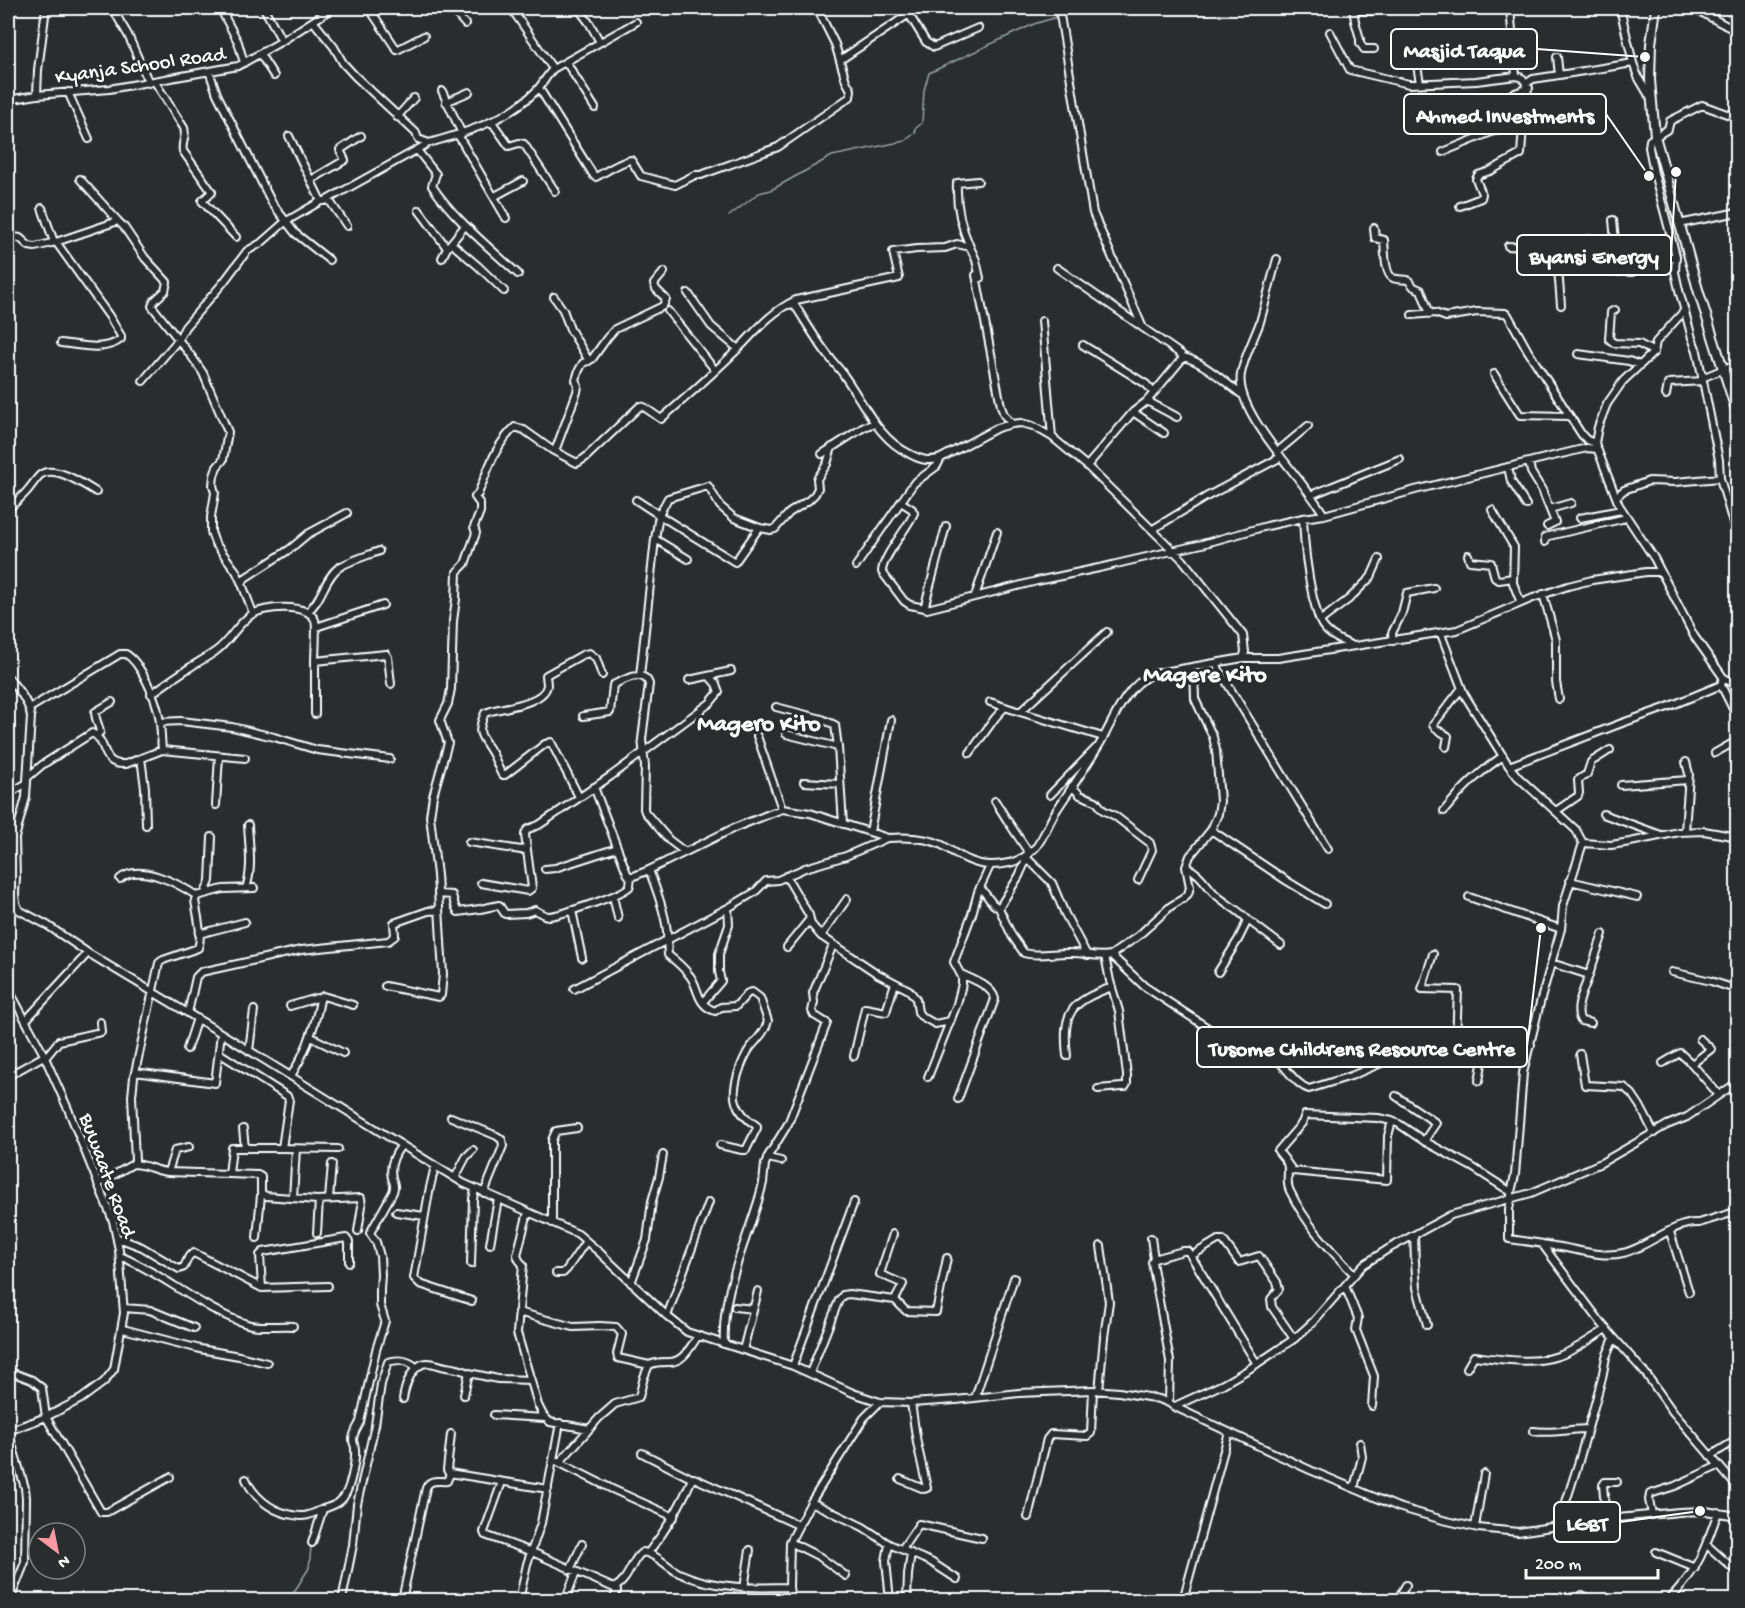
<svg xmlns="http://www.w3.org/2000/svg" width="1745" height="1608" font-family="'Gochi Hand',sans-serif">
<rect width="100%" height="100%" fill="#2a2d2e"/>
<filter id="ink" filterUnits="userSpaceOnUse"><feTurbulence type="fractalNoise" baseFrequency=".0167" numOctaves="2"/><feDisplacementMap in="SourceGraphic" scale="12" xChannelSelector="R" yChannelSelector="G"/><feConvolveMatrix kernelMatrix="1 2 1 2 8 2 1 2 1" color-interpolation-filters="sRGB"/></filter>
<g filter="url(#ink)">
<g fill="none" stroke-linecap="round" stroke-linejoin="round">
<path stroke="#95a3ab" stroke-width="1.5" d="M1061 15 1068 13 1076 8
M729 216 759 193 771 190 832 156 905 141 916 132 915 129 922 123 924 90 929 73 1034 24 1057 17
M289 1600 309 1568 311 1547"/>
<defs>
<path id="minor" d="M11 8 12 11
M115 8 114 11 128 35 149 83
M220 8 238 42 244 63
M264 8 282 41
M369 8 397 50 424 36
M451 8 465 24
M511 8 553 69
M578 8 590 24 600 42
M905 8 926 42 934 47 978 28
M1353 8 1355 21 1360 39V43L1364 49H1374
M1510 8 1516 76
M1620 8 1633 63 1638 77 1651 99
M1684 8 1701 12 1704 8
M1059 9 1093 213 1143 328
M1353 9 1370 11 1386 8
M1701 12 1738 32
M313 21 334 47 343 63 355 76 416 133 418 139 429 143C468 132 507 120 536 91 543 84 547 75 553 69L636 22
M1330 32 1350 70 1409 84 1476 81 1516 76C1529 78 1526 89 1529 99 1529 103 1532 109 1532 114 1531 119 1526 122 1523 126L1521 154 1490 171 1478 175 1476 179 1482 194 1481 198 1460 206
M1412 37 1420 83
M260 54 274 76
M840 60 909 14
M566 62 595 108
M209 71 217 94 272 203 295 233 329 260
M1559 75 1633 63
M155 82 184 128C187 136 181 143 183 151L212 192 202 201 236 237
M1527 83 1533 79 1559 75 1557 57
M539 88 594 176 596 177C605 172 622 161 631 160L641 176 675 185 695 175H701L778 147 850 97 851 90 846 81 835 44 818 10
M442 91 462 134
M68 92 89 139
M37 95 38 70 46 8
M8 100 37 95 109 89 238 66 282 41 333 8
M446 102 469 92
M397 117 414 98
M1738 118 1702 105 1670 121 1668 129 1650 140 1649 147 1654 173 1676 256 1675 272 1679 290 1692 338 1697 351 1719 460 1720 478 1738 541
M492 122 509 146 519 143 524 144 555 191
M1449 122C1476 111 1500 97 1529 88
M458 135 506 218
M289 136 321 201H325L429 143
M417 150 436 174 432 186C455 220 488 246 518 274
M1443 152 1494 131 1523 126
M80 179 118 221
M311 180 345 160 340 150 361 136
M495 196 523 181
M329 200 347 226
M42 208 54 242
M419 210 447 248
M1613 220 1618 272
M1679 224 1738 212
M1374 228 1375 238 1384 240C1385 249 1384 274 1393 278 1397 280 1404 279 1408 280L1414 287 1421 290 1430 314
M8 236 20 238 29 246 35 247 56 242 118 221 124 227 145 258 167 282 165 291 154 301 152 306 192 357 203 373 228 432 223 460 217 467 214 476 213 485 215 493 211 517V532L215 543 236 571 242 584
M1592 241H1614
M56 242 109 316 121 336V339C106 352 79 345 61 343
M451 243 478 266 504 291
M1508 246C1522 248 1539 239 1552 247L1558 269 1561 305
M970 247C961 227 956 205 957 183L978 181
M1552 247 1560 244 1592 239
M442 258 447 248 465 226
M1277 259C1271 280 1266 301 1260 322 1254 339 1244 357 1241 374 1234 413 1305 480 1324 515
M1057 268 1182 355V359L1147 401 1177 417
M1559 272 1604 270 1632 272 1662 259 1676 256
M976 275 1001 406 1004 415 1012 424
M688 293 711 326 737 348
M554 297 563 310 570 329 589 361
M788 305 794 304C806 322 817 342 831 359 835 365 841 370 845 377 865 405 878 439 910 454 921 460 929 462 941 458L997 428 1012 424 1021 423 1033 426 1052 437 1087 466 1183 560 1243 635 1245 652 1243 658
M1615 310 1611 312 1609 339 1614 343 1639 344 1654 352
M668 311 715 370
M1412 315 1435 313 1446 317 1477 312 1505 313 1508 315 1528 351 1582 435 1587 440 1595 443 1619 505 1654 558 1694 636 1723 677 1738 687
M1042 321 1052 437
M1083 345 1146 384 1153 392
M1578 354 1629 361 1640 365
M1182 357C1200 359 1226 383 1241 394
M1494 374 1520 415 1569 416
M1702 378 1738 363
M143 381 178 340 185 327 223 283 247 251 261 243 285 222 321 201
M1666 395 1668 384 1669 383 1703 381
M1133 412 1164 433
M1595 443 1598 427 1607 404 1623 381 1654 352 1656 342 1684 311
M555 451 577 392 578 386 576 380 579 370 583 363 592 359 607 338 615 329 663 306 666 299 656 289 654 284 664 272
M1277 452 1308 426
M822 454 864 427 875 423
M1529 462 1531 472 1542 490 1555 522 1547 526
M1087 466 1133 412 1147 401
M1508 467 1511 481 1526 505
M1311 495 1400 459
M1616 497 1624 490 1649 481 1675 482 1720 478
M636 500 659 515 668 498 708 486 720 506 734 518 760 528 771 530 775 529 789 513 809 500 815 494 818 488 817 479 827 464 832 447
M901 502 912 509 914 513C908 528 882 557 882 572L904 601 910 605 925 608
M8 509C15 503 22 497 28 490 32 485 36 479 40 475 54 464 83 484 96 492
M1550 509 1571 503
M1492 510 1514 547 1513 583 1521 603
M1303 518C1304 545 1307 571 1313 598 1316 607 1317 617 1322 625 1329 636 1342 641 1353 646
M1580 518 1621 510
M946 526 925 605 927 609 1037 581 1099 568 1202 544 1267 526 1303 518 1324 515 1415 490 1553 456 1587 448 1597 449
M1153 529 1206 497 1281 457
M655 539 688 559
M1545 542V537L1549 536 1626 518
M1468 555 1470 561 1491 563 1495 578 1499 580 1513 578
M856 566 914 483 937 466 941 458
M1543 594 1556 640V682L1559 699
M975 596 997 532
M307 612C322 601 324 579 338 568 346 562 369 555 379 551
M253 613 242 584 245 578 290 549 308 534 347 513
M1320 621 1349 599 1371 577 1379 559
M316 627 383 605
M1441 634 1464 694 1509 766 1518 777 1576 830 1583 843 1563 906 1561 929 1541 999 1523 1073 1515 1175 1511 1192V1200L1509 1209V1239C1524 1241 1539 1243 1554 1246 1576 1249 1601 1258 1623 1253 1647 1248 1674 1221 1699 1223L1738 1211
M1393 641 1392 633 1402 613 1407 593 1434 588
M1217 664 1219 670 1328 849
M1194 668 1195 699 1213 737 1216 750 1220 801 1218 814 1211 830 1190 856 1186 867 1190 887 1188 894 1184 898 1171 906 1138 936 1111 955 1144 986 1208 1028 1212 1034C1210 1041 1212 1045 1216 1050 1224 1051 1227 1048 1234 1047 1242 1045 1255 1047 1262 1050 1283 1057 1291 1083 1309 1089L1351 1076 1391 1059 1426 1051H1459L1466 1047 1503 1045H1531
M640 676 655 539 659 515 735 562 759 528
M8 677C17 689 29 701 31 717L26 797 15 838 16 878 15 893 16 903 19 910 47 925 88 953 221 1033 463 1183 578 1234 599 1252 667 1316 687 1332 793 1366 853 1393 880 1402 911 1403 956 1400 1019 1393 1093 1390 1119 1392 1159 1399 1169 1403 1175 1407 1310 1470 1398 1507 1443 1520 1478 1528 1518 1532 1598 1520 1679 1512 1705 1511 1738 1516
M689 680 731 671
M1722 681 1721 685 1738 719
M151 694C164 685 176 676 189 668 198 662 208 657 216 651 230 641 237 624 251 615 264 606 307 603 315 620 317 625 315 653 315 661L386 654 388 657 391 684
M990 702 1020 712 1103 737
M776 707 822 719 835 725 838 747 843 824
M30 708 120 654H126C141 663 156 699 159 716 161 727 161 739 162 750
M1020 712 1107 632
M315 714V661
M583 716 610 712 613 685C623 680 644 668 649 684L642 739 645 766 644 809 645 812 669 840 685 852
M160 722 181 721 232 727 274 737 317 750 390 759
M786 734 838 747
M97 735 100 732C99 725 95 719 95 712L112 702
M757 736 782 809
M1446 747 1448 736 1436 729 1433 725 1461 689
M970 753 995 718 1005 707
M1715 753 1738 740
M141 758 145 788 146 825
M1509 766 1622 723 1665 708 1721 685
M28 777 42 765 92 733C109 741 99 766 126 764L162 750 245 758
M1737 780H1738
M804 782 840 784
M1621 785 1688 780
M1072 786 1080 795 1096 801 1103 810 1115 816 1150 843 1152 850 1138 880
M594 787 627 873 629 876H634L649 870
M8 794 27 783
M1050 795 1096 748
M579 797 551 742 545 744 505 775H502C498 768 496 760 492 753 482 735 475 736 485 713L491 711C505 707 545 703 547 685 547 682 546 678 546 675L582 655 589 653 596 658 602 675
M995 801 1007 820 1029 853
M216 805 219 756
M1444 811C1463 788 1478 773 1503 756
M1556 811 1578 796 1579 793 1578 780 1587 774 1591 762 1610 750
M1603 814 1661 835
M1211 830 1287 881 1325 904
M1685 831 1689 774 1686 762
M870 832 891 720
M469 842 521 850 526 849
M1583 843 1611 845 1630 842 1679 832 1704 831 1738 837
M1027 858 1052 883 1065 914 1087 955
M1186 867C1199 872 1205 883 1214 893 1224 903 1238 909 1248 920L1238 940 1218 972
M545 869 555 868 617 848
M786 876 809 915 811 924 821 936 878 974 909 990 916 999 918 1012 921 1016 935 1024 950 1021
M120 879C139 862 179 884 197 896
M1570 881 1637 897
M481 883 528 891 532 888 525 835C526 827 533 828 539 825L611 776 710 703 719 692 716 684 709 676
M980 887 993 904 999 908 1012 936 1024 953C1039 957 1056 952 1072 953 1086 953 1097 958 1111 955
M246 888C253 869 249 845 248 825
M205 893 210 881 212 837
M438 894 452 895 455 906 458 912 480 909 499 905 505 914 526 913 535 910C539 912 544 916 549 916 561 915 623 895 630 886L631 876
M613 896 618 918
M1469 897 1561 929
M999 908 1019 876 1028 856
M572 910 582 958
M1248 920 1281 945
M199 934 245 922
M821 936 847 899
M787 947 809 920
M1433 954 1422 989 1458 990 1456 1042 1459 1051
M1551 963 1589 975 1603 934
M1672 972 1711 981 1738 990
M1589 975C1585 988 1573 1008 1581 1021L1591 1023
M385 986 439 997 441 995 443 974 437 875 430 816 433 796 448 743 440 720 448 704 451 689 453 621 456 599 457 572 465 564 476 533 474 527 480 512V504L475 497 478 494C488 470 495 445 515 427L524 430 552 450 577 463 585 458 640 406 644 407 661 419C689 395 717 370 743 344 759 327 774 310 796 300L899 278 893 252 917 249 945 248 957 244 970 247 976 260 980 278
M8 988 42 1051 68 1109 113 1221 119 1250 124 1313 114 1369 104 1382 81 1399 46 1417 8 1431
M574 989 667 940C669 922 656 888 649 870L734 828 782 809 810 813 888 838C904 837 926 837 942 845 946 847 949 850 953 852 973 864 986 868 1009 863 1019 861 1029 854 1036 847 1044 837 1049 822 1056 811 1071 788 1087 766 1101 742 1115 717 1125 687 1152 674L1243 658H1278L1457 630 1533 598 1568 586 1592 580 1646 572H1661
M319 999 323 996 353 1005
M703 1002 721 981 719 972V954L729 925 728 908 755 892 766 881 778 880 805 868 846 856 887 838
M290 1006 317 998 320 1000C315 1027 306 1052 291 1076
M188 1013 196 977 201 972 301 950 388 941 395 936 394 923 428 911 439 910
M26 1020 88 953
M311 1037 343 1053
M1700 1039 1711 1049 1692 1064 1719 1095
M187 1049 197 1018
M249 1051 254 1010
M219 1053 287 1096 289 1100 282 1148H232L229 1174
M1580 1054 1585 1085 1624 1087 1632 1094 1640 1106 1654 1133
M854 1056 865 1008 886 1012 895 983
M1067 1056C1062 1011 1071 1002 1112 987
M45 1058 59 1041 101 1032 100 1022
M1663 1063 1680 1053 1692 1064
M135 1072 215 1083 221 1033
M8 1076 44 1056
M928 1077 957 1004 962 984V977L954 962 972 914 978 892 990 866
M1479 1081 1485 1047
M1098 1089 1122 1087H1125L1127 1084V1075L1119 1011 1110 981 1105 956
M1396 1096 1436 1123 1424 1141
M958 1099 995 999C992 986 972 979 961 974
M451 1117 497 1136 502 1140 503 1146 484 1193
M243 1129 245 1148
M720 1145 742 1150H746L757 1128V1126C749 1121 739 1112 736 1102 731 1088 742 1060 750 1048 757 1039 765 1033 768 1021L760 998 752 992 748 993 736 1006 721 1007 715 1011C696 1005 699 987 690 976 684 968 676 961 668 955L667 940 728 908
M282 1148 338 1149
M767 1158 788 1124 827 1023 814 1015 812 1011 814 1002 813 993 833 945
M1287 1163 1293 1171 1387 1180 1388 1136 1392 1121
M133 1164C146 1164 155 1171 168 1172L258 1175 261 1177V1193L266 1196 317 1200 361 1198 362 1206 358 1231
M435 1166 429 1192 414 1278 420 1284 472 1301
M168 1172 175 1150 189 1147
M455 1178 466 1157 473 1150
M98 1184 133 1164 135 1161 132 1096 134 1077 159 963 163 960 198 948C203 935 197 915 195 900L197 896 223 889 254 888
M293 1198 296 1149
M329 1199 332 1164
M396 1212 424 1216
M528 1212 517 1255 519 1260 523 1265 517 1333 538 1405 543 1415 550 1422 589 1429
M552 1223V1140L556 1131 577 1128
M1670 1232 1689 1292
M317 1233 319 1200
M893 1234 880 1274 903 1284 895 1300
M1414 1235 1415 1262 1417 1288 1427 1325
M118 1238 142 1247 179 1269 184 1267 189 1256 194 1253 262 1288 328 1286
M257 1238 261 1195
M1151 1238 1154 1259
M490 1244 498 1199
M1542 1244 1602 1324 1646 1374 1673 1412 1738 1488
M120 1256C164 1274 201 1309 247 1324 259 1328 280 1325 293 1326
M1191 1256 1218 1240H1223L1239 1262 1259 1256 1277 1282 1279 1289 1271 1299 1272 1307 1294 1339
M471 1264 473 1199 475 1189
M556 1273H563L567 1269 586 1241
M1354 1274C1329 1249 1305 1223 1290 1191 1285 1182 1290 1172 1287 1163 1285 1159 1281 1155 1278 1151L1302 1123 1305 1115 1378 1118 1392 1121 1399 1124 1424 1141 1472 1167 1511 1192
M631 1283 647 1240 652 1201 659 1177 663 1155
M1345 1286 1358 1318 1356 1330 1374 1376 1372 1406
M262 1288 260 1255 263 1252 346 1238 349 1242V1262
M735 1307 753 1309
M124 1308 150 1310 194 1328
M518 1312 573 1327 600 1326 616 1327 622 1334 617 1354 618 1358 649 1365
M667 1316 709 1202
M123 1329 200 1349 239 1356 267 1363
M724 1344C721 1293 745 1246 759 1198L763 1183 765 1164 768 1158 781 1161
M743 1350 758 1291
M793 1366 854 1202
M1467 1368 1474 1356C1500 1359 1532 1365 1558 1356 1575 1351 1591 1338 1607 1329
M8 1371 32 1380 42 1388 46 1417 101 1512H107L170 1477
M810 1373 839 1300 843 1295 849 1294 895 1300 906 1311 936 1312 947 1258
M1099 1391 1104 1337 1109 1302 1101 1246
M464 1395 469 1373 498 1379 531 1380
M975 1398 1014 1278
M403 1399C405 1386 412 1363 428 1363 434 1363 440 1366 446 1367 455 1368 461 1369 469 1373
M1169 1403 1170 1361 1152 1262 1154 1259 1183 1251H1188L1257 1364
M1175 1406 1223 1384 1249 1369 1294 1339 1313 1322 1363 1265 1388 1249 1451 1215 1531 1193 1601 1163 1667 1125 1687 1117 1738 1082
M494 1415 545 1418
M8 1431 25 1488 26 1498 25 1562 10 1600
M1533 1431C1552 1434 1569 1429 1588 1429
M451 1434 447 1470 449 1473 548 1489
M642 1453 693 1479
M1710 1456 1738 1439
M558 1462 612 1489 674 1517
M560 1462 599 1418 615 1404 639 1397 644 1377 649 1365C657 1362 661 1362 669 1362 684 1362 690 1347 698 1336
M246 1479C253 1496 270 1510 288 1514 304 1518 308 1516 323 1509 329 1507 336 1505 340 1501 350 1494 356 1461 355 1449 355 1444 353 1444 353 1440 353 1433 357 1428 360 1422L376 1350 385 1321 380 1305V1289L381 1275 380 1256 376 1242 370 1233 393 1192C395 1186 394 1184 392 1178 389 1166 394 1155 401 1146
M900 1479 924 1489 927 1488 917 1443 911 1403
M502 1482 484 1532 485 1535 532 1552 614 1588C630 1580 632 1557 643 1552 657 1554 667 1567 679 1573 714 1589 753 1588 789 1587
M1354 1488 1362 1457 1360 1443
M811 1502 863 1527 889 1544 931 1562 957 1579
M1652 1514 1649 1500 1650 1494 1675 1486 1718 1466
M1028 1517 1047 1439 1051 1434 1087 1436 1091 1433 1093 1390
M1606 1519 1603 1485 1605 1482H1617
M1562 1525 1565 1505 1579 1461 1602 1378 1606 1357 1614 1338
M1475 1527 1484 1474
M790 1542 820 1557 846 1576
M312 1543 323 1509
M889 1544 886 1561 890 1600
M1707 1545 1738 1573
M902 1549 919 1524 982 1538
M1656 1552 1695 1568
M648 1553C667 1529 679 1509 691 1481L694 1478 798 1525
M570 1570 582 1544
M744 1588 750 1550
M568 1593 576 1572
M1582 1595 1592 1600
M342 1600 353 1545 357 1504 375 1425 381 1384 388 1362C398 1359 409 1360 417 1368
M402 1600 426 1488C430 1478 439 1482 447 1481L450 1474
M519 1600 527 1564 541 1523 560 1423
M613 1600 617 1591 616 1587
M791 1600 789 1587 790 1542 811 1502 864 1418 880 1402
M907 1600 908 1575 911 1553
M1183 1600 1229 1432
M1397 1600 1406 1585
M1669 1600C1697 1572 1705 1549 1718 1512"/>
<path id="major" d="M1656 8 1651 44 1650 80 1655 136 1699 293 1738 416"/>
</defs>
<use href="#minor" stroke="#fff" stroke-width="10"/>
<use href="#major" stroke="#fff" stroke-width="12"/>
<use href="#minor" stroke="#2a2d2e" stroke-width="6"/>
<use href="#major" stroke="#2a2d2e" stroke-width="8"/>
</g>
</g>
<g text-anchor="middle" stroke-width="6" stroke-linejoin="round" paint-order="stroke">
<g font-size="21" fill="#fff" stroke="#2a2d2e">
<text transform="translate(140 64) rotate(-8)" y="7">Kyanja School Road</text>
<text transform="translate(109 1175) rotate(70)" y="7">Buwaate Road</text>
</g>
<g font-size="24" font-weight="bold" fill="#fff" stroke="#2a2d2e">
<text x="1205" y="681">Magere Kito</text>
<text x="759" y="730">Magero Kito</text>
</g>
</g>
<path fill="none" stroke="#fff" stroke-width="2" d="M1645 57L1537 49M1649 176L1606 114M1676 172L1671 255M1541 928L1527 1047M1700 1511L1620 1522"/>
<g fill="#fff" stroke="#2a2d2e" stroke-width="2">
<circle cx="1645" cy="57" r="6"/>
<circle cx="1649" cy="176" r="6"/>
<circle cx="1676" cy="172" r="6"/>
<circle cx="1541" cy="928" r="6"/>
<circle cx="1700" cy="1511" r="6"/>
</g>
<g fill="#2a2d2e" stroke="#fff" stroke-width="2">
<rect x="1391" y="29" width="146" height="40" rx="6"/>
<rect x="1404" y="94" width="202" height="40" rx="6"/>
<rect x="1517" y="235" width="154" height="40" rx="6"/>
<rect x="1197" y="1027" width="330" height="40" rx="6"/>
<rect x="1554" y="1502" width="66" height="40" rx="6"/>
</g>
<g font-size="22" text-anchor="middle" font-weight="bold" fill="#fff">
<text x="1464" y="57">Masjid Taqua</text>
<text x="1505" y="122">Ahmed Investments</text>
<text x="1594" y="263">Byansi Energy</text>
<text x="1362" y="1055">Tusome Childrens Resource Centre</text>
<text x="1587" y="1530">LGBT</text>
</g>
<rect width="1745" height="1608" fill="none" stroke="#2a2d2e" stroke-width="30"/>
<rect x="15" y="15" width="1715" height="1578" fill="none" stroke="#fff" stroke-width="2" filter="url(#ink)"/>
<g transform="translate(57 1551) rotate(148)"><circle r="28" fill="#2a2d2e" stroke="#7f8182" stroke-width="1.5"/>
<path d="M0-4.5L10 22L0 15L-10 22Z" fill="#ff9aa2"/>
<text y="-9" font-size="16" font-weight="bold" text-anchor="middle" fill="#ffffff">N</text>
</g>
<path d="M1526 1569v9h132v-9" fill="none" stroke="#ffffff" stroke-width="3"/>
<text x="1535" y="1569" font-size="18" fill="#ffffff" stroke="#2a2d2e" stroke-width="4.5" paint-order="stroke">200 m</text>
</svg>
